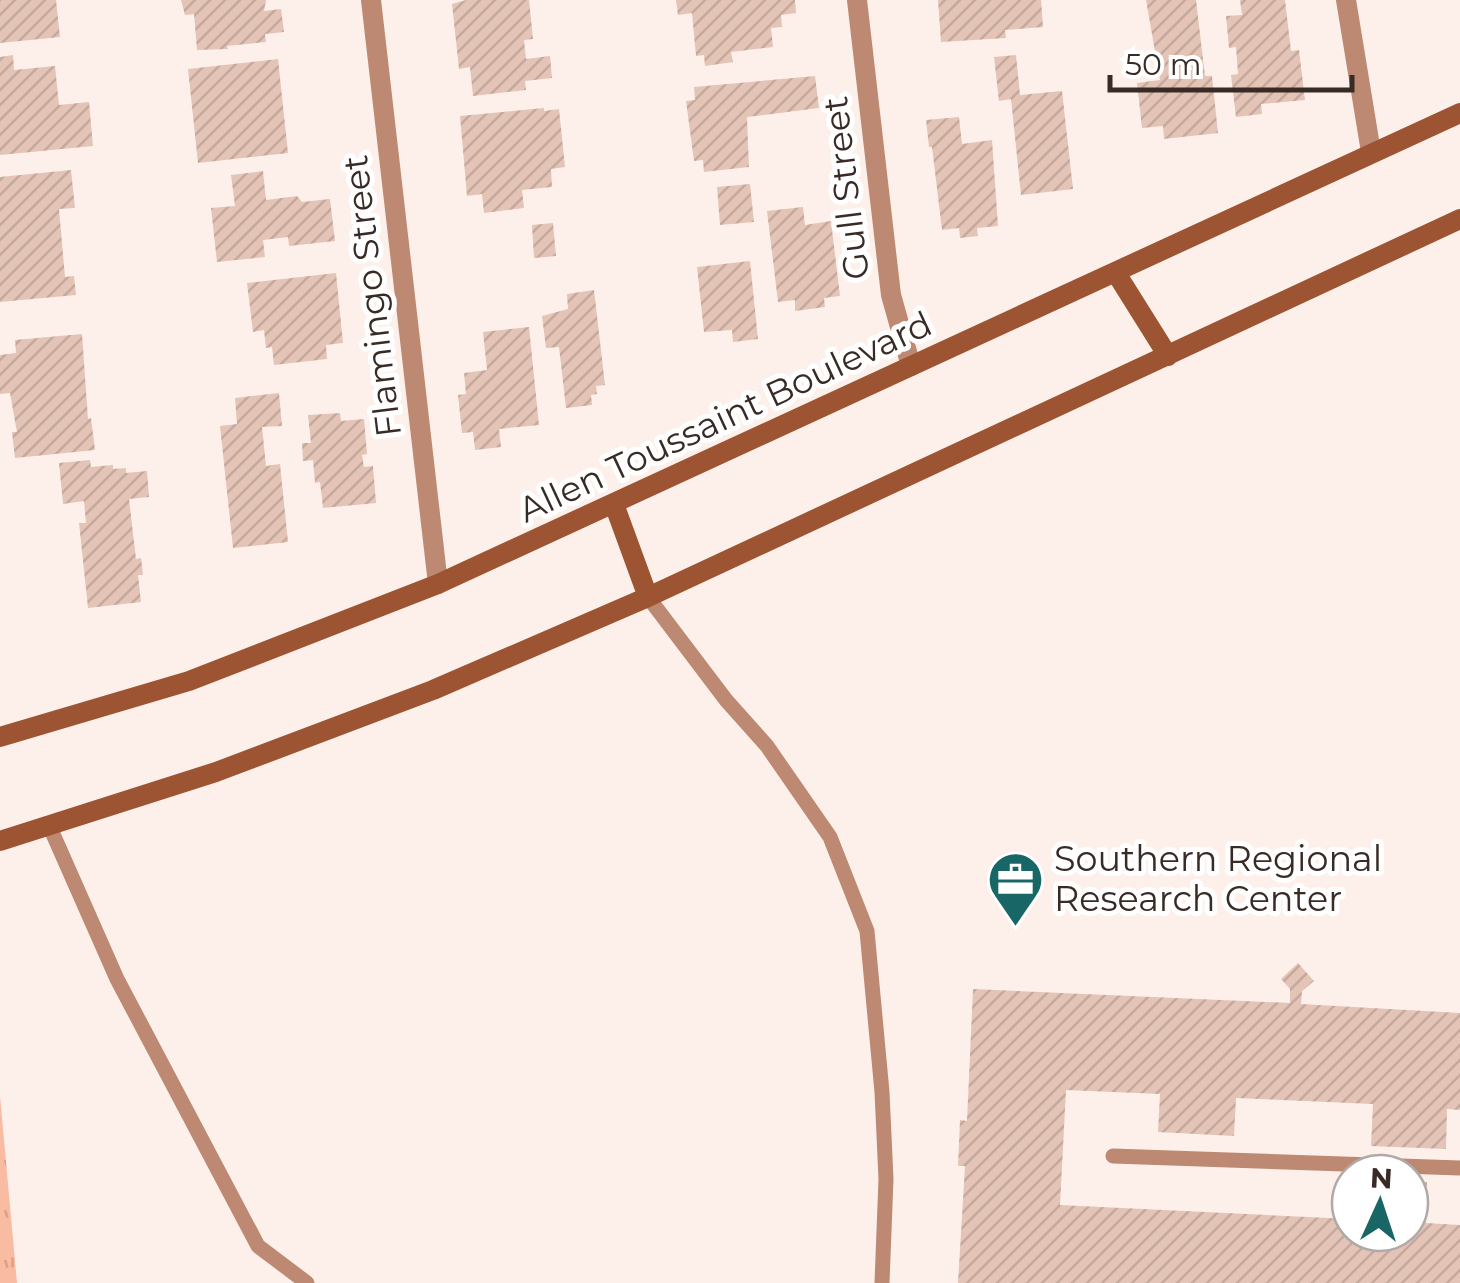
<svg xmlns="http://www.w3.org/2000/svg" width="1460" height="1283" font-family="Montserrat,sans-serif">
<defs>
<pattern id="park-tufts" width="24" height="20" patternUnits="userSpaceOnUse" patternTransform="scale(2.5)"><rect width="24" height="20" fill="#f9bca2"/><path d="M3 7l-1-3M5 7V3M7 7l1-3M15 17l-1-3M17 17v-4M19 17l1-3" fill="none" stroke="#d6a28b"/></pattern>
<pattern id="building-hatch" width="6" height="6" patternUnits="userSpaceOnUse" patternTransform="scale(2.5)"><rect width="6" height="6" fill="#e4c4b6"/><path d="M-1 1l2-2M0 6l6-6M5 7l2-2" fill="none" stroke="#c4a99c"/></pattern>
</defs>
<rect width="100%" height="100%" fill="#fdf0ea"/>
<path fill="url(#park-tufts)" d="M0 1096 17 1283H0Z"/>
<path fill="url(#building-hatch)" d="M0 0H56L60 37 0 43Z
M181 0H266L264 11 281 9 284 32 265 34 266 42 227 46 228 49 197 50 194 14 185 15Z
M466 0H529L533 39 524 40 526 59 550 56 552 78 525 81 526 90 473 96 470 67 459 69 452 4Z
M676 0H795L796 13 781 15 782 27 771 28 773 47 731 52 733 62 705 66 704 55 696 56 692 13 678 15Z
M938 0H1041L1043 27 1005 30 1006 38 941 42Z
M1146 0H1196L1205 76H1212L1218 133 1164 139 1163 126 1142 128 1137 83 1160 80Z
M1240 0H1285L1291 51 1299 50 1305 100 1261 104 1262 114 1236 117 1231 75 1238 74 1236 47 1229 48 1226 16 1242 15Z
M13 55 14 70 55 66 59 105 89 102 93 146 0 155V57Z
M1016 55 1020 95 1062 91 1073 189 1021 195 1011 99 999 101 994 57Z
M278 59 288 153 198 163 188 69Z
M815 76 819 108 747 117 749 167 704 172 703 160 694 161 686 101 695 100 694 87Z
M544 108V111L559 109 565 167 551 169 552 187 522 190 524 208 484 213 482 194 467 196 460 116Z
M959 117 962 144 992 140 998 226 977 228 978 236 960 238 959 228 942 230 932 147H929L926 120Z
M71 170 75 208 59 209 65 277 74 276 76 295 0 302V177Z
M263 171 266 200 297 196 302 202 330 199 335 241 289 246 288 237 263 240 265 257 217 262 211 208 235 206 231 175Z
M750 184 754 222 720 225 717 187Z
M803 207 805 225 831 221 840 296 824 298 825 307 795 311V300L778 302 767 211Z
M553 223 556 256 534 258 532 225Z
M750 261 758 339 733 342 732 330 704 332 697 267Z
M336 273 343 343 326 345 327 359 274 365 272 347 266 348 264 330 253 332 247 283Z
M594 290 605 385 596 386 597 394 591 395 592 405 566 408 559 347 546 348 542 316 568 309 567 294Z
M529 327 539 425 499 429 501 447 475 450 473 432 462 433 458 395 466 394 464 373 487 370 483 332Z
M82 334 88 419 91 418 95 450 15 458 12 432H17L16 427 10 393 0 394V355L16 353 15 340Z
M279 393 282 426 262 427 266 466 280 464 288 542 233 548 220 426 237 424 235 398Z
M340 413 341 421 364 419 367 454 362 455 364 467 373 466 376 503 323 508 320 482 315 483 313 460 303 461 302 443H311L308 415Z
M90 460 91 467 113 465V469L126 468V473L147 471 149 497 129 499 136 559 141 558 143 575H138L141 602 88 608 79 523H86L84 501 63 504 59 463Z
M1298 963 1314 981 1302 991 1301 1004 1460 1013V1110L1447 1109 1446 1149 1371 1146 1373 1104 1236 1098 1234 1136 1158 1132 1160 1094 1066 1090 1060 1205 1350 1219V1233H1410V1181L1427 1182 1426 1223 1460 1225V1283H958L965 1166H958L960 1120 967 1121 973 989 1290 1003V989L1281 979Z"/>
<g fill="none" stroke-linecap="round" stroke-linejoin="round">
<path stroke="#bd8972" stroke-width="15" d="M648 597 726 700 767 746 830 837 867 931 882 1092 886 1179 882 1283
M49 825 117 979 258 1246 307 1283
M1113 1156 1460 1168"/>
<path stroke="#bd8972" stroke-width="20" d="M371 0 438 584
M857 0 891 295 911 366
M1346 0 1371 152"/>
<path stroke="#9d5432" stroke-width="20" d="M1116 273 1168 356
M614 504 648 597
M0 737 189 681 438 584 1460 113
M0 841 216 772 433 690 648 597 1460 219"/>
</g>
<defs>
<symbol id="office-pin" viewBox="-11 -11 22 30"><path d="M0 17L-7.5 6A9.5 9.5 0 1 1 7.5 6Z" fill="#186665" stroke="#fff"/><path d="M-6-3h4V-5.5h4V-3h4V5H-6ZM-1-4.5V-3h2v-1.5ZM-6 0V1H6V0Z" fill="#fff"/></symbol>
</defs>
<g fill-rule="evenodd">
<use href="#office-pin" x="984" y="848" width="63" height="86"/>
</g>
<g text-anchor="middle" stroke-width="10" stroke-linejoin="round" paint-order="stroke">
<g font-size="35" fill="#382b26" stroke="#fff">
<text transform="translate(846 188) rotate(-97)" y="12">Gull Street</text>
<text transform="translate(372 296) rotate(-97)" y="12">Flamingo Street</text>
<text transform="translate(725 417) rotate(-25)" y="12">Allen Toussaint Boulevard</text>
</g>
<g font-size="35" fill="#382b26" stroke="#fff" text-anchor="start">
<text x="1054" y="871">Southern Regional<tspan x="1054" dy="40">Research Center</tspan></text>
</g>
</g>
<g transform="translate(1380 1203) rotate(3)"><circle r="48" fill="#ffffff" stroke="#afaaa8" stroke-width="2.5"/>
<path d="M0-8L18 38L0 25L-18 38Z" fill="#186665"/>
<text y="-15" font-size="28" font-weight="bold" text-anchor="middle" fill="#382b26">N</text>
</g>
<path d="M1110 75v15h242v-15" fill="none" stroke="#382b26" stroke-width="5"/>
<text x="1125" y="75" font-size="30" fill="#382b26" stroke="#ffffff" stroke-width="8" paint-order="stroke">50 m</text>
</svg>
